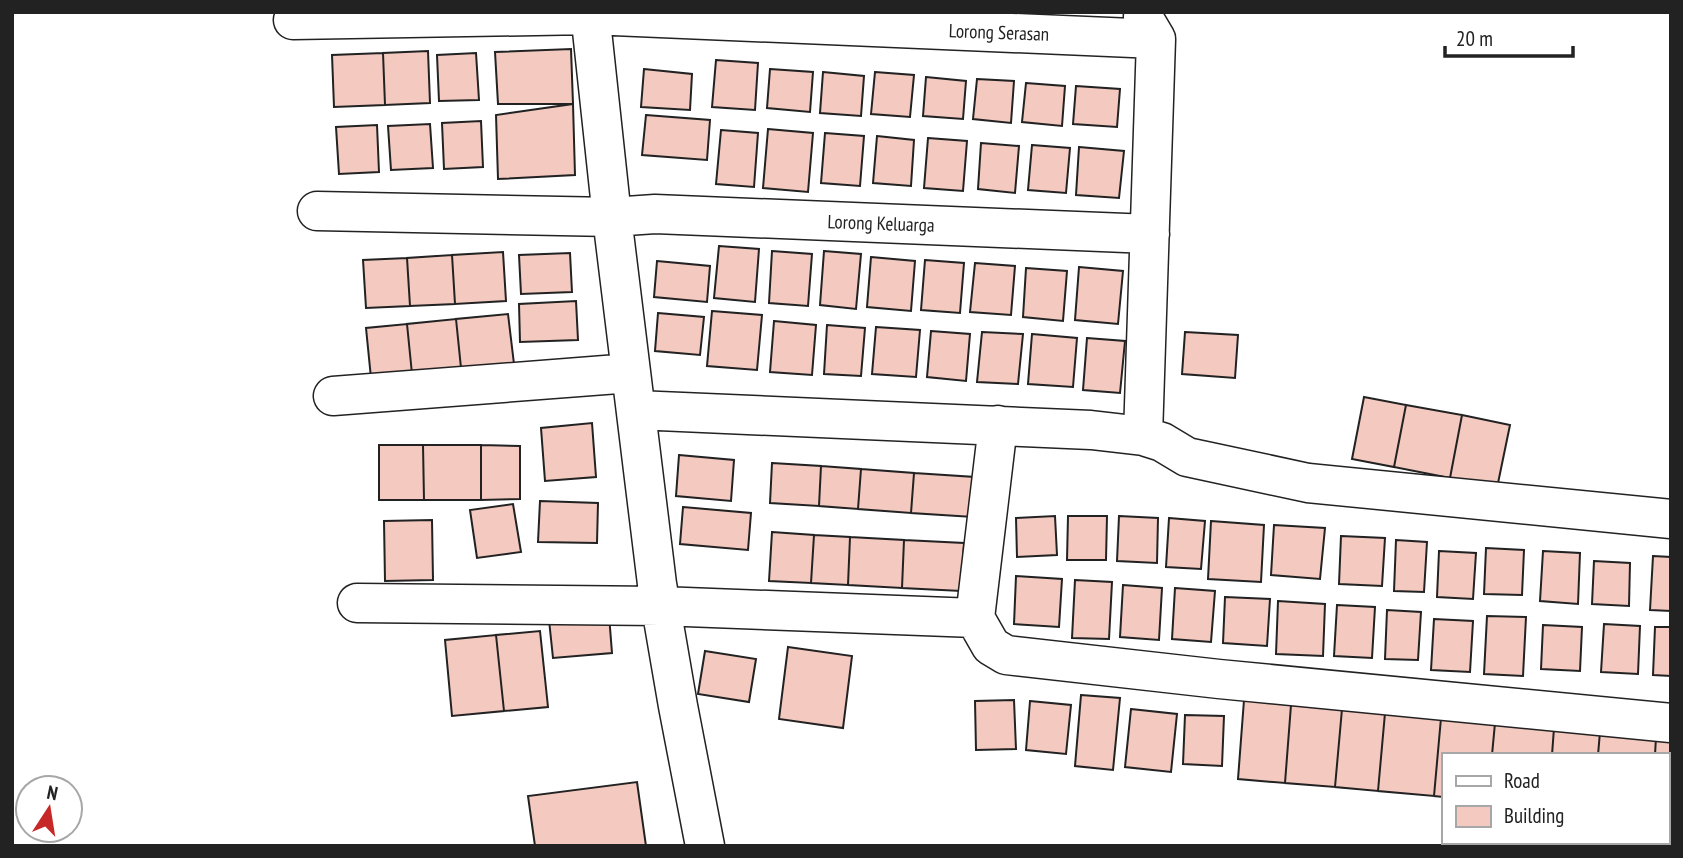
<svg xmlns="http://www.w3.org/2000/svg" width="1683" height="858" font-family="'PT Sans Narrow',sans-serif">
<rect width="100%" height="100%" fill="#fff"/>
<path fill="#f3c9c0" stroke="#222" stroke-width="2" d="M571 49 573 104H498L495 52Z
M428 51 430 103 385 105 383 53Z
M383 53 385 105 334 107 332 55Z
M476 53 479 100 439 101 437 55Z
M716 60 758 63 755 110 712 107Z
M644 69 692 74 690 110 641 107Z
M770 69 813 72 810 112 767 108Z
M823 72 864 76 861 116 820 113Z
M875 72 914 75 910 117 871 114Z
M926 77 966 81 963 119 923 116Z
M977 79 1014 81 1011 123 973 119Z
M1026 83 1065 86 1062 126 1022 122Z
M1076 86 1120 89 1117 127 1073 124Z
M573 104 575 175 498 179 496 115Z
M646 115 710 120 707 160 642 155Z
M481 121 483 167 444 169 442 123Z
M430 124 433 168 391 170 388 126Z
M377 125 379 172 339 174 336 127Z
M768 129 813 133 808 192 763 188Z
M721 130 758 133 754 187 716 184Z
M825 133 864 136 860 186 821 183Z
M877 136 914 140 911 186 873 183Z
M928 138 967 141 963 191 924 188Z
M981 143 1019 146 1015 193 978 189Z
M1032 145 1070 148 1066 193 1028 190Z
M1079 147 1124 151 1119 198 1076 195Z
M719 246 759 249 755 302 714 298Z
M772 251 812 254 808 306 769 303Z
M824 251 861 254 856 309 820 305Z
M503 252 506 301 455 304 452 255Z
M570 253 572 292 521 294 519 255Z
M452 255 455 304 410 306 407 258Z
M871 257 915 261 911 311 867 307Z
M407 258 410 306 366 308 363 260Z
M925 260 964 263 960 313 921 310Z
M657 261 710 266 707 302 654 297Z
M975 263 1015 266 1011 315 970 312Z
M1079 267 1123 271 1118 324 1075 320Z
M1026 268 1067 271 1063 321 1023 317Z
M576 301 578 340 520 342 519 304Z
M712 311 762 315 757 370 707 366Z
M658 313 704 317 700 355 655 351Z
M508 314 514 364 461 368 456 319Z
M456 319 461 368 412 374 407 324Z
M774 321 816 325 812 375 770 372Z
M407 324 412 374 371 378 366 328Z
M827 325 865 328 861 376 824 374Z
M876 327 920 330 916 377 872 374Z
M931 331 970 334 966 381 927 377Z
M982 332 1023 334 1018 384 977 382Z
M1185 332 1238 335 1235 378 1182 374Z
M1032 334 1077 338 1073 387 1028 384Z
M1087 338 1125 341 1120 393 1083 390Z
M1364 397 1406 405 1394 467 1352 459Z
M1406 405 1462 415 1450 478 1394 467Z
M1462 415 1510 425 1497 488 1450 478Z
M592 423 596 477 545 481 541 428Z
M379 445H423L424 500H379Z
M423 445H481V500H424Z
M481 445 520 446V499L481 500Z
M679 455 734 460 731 501 676 496Z
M772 463 821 466 819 506 770 503Z
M821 466 861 469 858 509 819 506Z
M861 469 914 473 911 513 858 509Z
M914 473 975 477 973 517 911 513Z
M540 501 598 503 597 543 538 542Z
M513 504 521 552 477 558 470 510Z
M683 507 751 513 748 550 680 544Z
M1055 516 1057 555 1017 557 1016 518Z
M1068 516H1107L1106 560H1067Z
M1119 516 1158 518 1157 563 1117 561Z
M1169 518 1205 521 1201 569 1166 567Z
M432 520 433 580 385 581 384 521Z
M1211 521 1264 525 1261 582 1208 579Z
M1274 525 1325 528 1320 579 1271 575Z
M772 532 814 535 811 583 769 581Z
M814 535 850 537 848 585 811 583Z
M1341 536 1385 538 1382 586 1339 584Z
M850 537 904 540 902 588 848 585Z
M904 540 964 543 961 591 902 588Z
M1396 540 1427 542 1424 592 1394 591Z
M1486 548 1524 550 1522 595 1484 594Z
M1439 551 1476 553 1473 599 1437 597Z
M1543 551 1580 553 1578 604 1540 601Z
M1653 556 1671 557V611L1650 610Z
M1594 561 1630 563 1629 606 1592 604Z
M1016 576 1062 579 1059 627 1014 624Z
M1075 580 1112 582 1109 639 1072 638Z
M1123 585 1162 588 1159 640 1120 637Z
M1175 588 1215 591 1211 642 1172 639Z
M1225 597 1270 599 1267 646 1223 643Z
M1278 601 1325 604 1323 656 1276 654Z
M1337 605 1375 607 1372 658 1334 656Z
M1387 610 1421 612 1418 660 1385 659Z
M609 615 612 653 553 658 549 620Z
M1487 616 1526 617 1523 676 1484 674Z
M1434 619 1473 621 1470 672 1431 670Z
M1604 624 1640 626 1638 674 1601 672Z
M1543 625 1582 627 1580 671 1541 669Z
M1655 627H1671V676L1653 675Z
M540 631 548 707 504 711 496 635Z
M496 635 504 711 452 716 445 640Z
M788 647 852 656 843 728 779 719Z
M705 651 756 659 749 702 698 694Z
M1081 695 1120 698 1113 770 1075 766Z
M1014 700 1016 749 976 750 975 701Z
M1244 700 1291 705 1285 783 1238 779Z
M1030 701 1071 705 1066 754 1026 750Z
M1291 705 1342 709 1335 787 1285 783Z
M1131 709 1177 714 1171 772 1125 767Z
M1342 709 1385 713 1378 791 1335 787Z
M1385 713 1441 718 1434 796 1378 791Z
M1185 715 1224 716 1222 766 1183 764Z
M1441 718 1495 723 1492 755H1443V797L1434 796Z
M1495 723 1554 728 1552 755H1492Z
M1554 728 1600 732 1598 755H1552Z
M1600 732 1656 737 1655 755H1598Z
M1656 737 1671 738V817H1667V755H1655Z
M637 782 646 846H535L528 796Z"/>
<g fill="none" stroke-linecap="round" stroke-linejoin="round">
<defs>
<path id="minor" d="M590 12 612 217 657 584 678 706 705 846
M293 20 590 15 1156 39
M317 211 612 217 655 214 1150 234
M333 396 631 373
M636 410 1091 430 1143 436 1162 442 1187 457 1308 483 1671 519
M1143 436 1156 39 1143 17
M357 603 660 606 975 618 991 646 1006 655 1219 679 1671 723
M975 618 998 425"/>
</defs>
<use href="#minor" stroke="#222" stroke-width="41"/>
<use href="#minor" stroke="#fff" stroke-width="38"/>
</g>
<g text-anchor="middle" stroke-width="5" stroke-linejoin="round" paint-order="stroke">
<g font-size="19" fill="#222" stroke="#fff">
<text transform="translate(999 32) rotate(2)" y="7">Lorong Serasan</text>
<text transform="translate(881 223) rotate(2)" y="7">Lorong Keluarga</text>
</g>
</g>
<rect width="1683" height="858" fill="none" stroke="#222222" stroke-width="28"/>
<rect x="1442" y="753" width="228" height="91" fill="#ffffff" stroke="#a7a7a7" stroke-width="2"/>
<rect x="1456" y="776" width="35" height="10" fill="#ffffff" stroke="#a7a7a7" stroke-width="2"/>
<text x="1504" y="788" font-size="21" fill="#222222">Road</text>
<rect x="1456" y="806" width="35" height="21" fill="#f3c9c0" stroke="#a7a7a7" stroke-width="2"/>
<text x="1504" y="823" font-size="21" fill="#222222">Building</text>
<g transform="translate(49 809) rotate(12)"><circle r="33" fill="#ffffff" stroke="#a7a7a7" stroke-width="2"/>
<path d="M0-5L12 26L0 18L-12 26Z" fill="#c62828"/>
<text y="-10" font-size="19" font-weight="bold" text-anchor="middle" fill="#222222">N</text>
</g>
<path d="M1445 46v10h128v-10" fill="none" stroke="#222222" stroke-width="3.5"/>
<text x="1456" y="46" font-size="21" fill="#222222" stroke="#ffffff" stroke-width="5" paint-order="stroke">20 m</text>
</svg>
